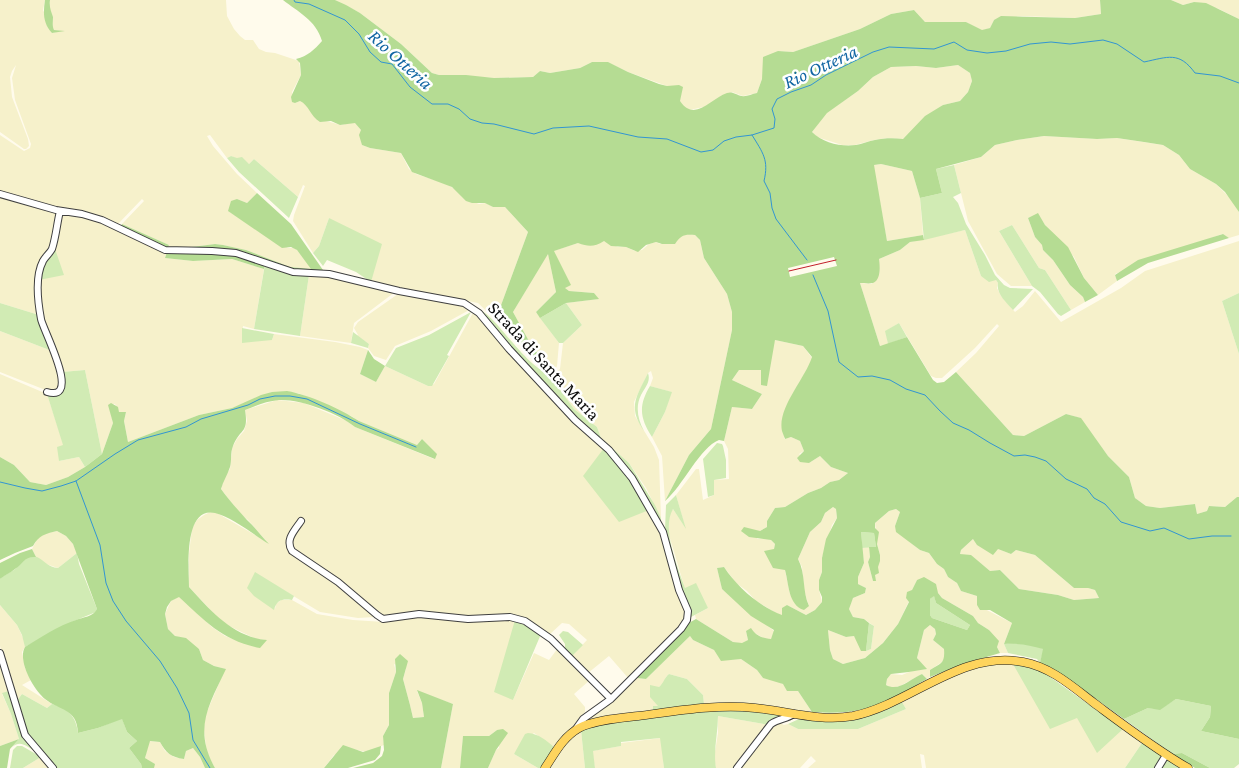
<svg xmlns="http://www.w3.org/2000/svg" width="1239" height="768" font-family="'Crimson Pro',serif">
<rect width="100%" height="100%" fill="#fffbec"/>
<path fill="#f6f1cb" d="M0 0H45L43 10 52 33 61 31 54 30 52 28 53 19 49 8 50 0H226L227 16 234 29 240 36 245 40H253L259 49 266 52 275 53 299 61 301 75 292 92 295 103 300 101 305 103 326 121 341 125 355 122 361 130 362 145 370 148 401 153 409 169 416 174 447 184 459 192 462 197 479 204 486 203 493 207H505L528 232 500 308 502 318 501 325 478 303 371 282 329 218 319 246 313 253 293 221 294 215 305 186 303 185 298 197 254 159 249 164 231 156 227 158 210 135 207 136 213 146 237 174 257 193 247 203 237 199 230 207V212L260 232 288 248H294L297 250 312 269 290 267 246 250 223 245 215 244 192 247H168L169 245 122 224 144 201 142 199 118 224 0 192V135L24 151 30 148 31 144 15 100 12 78 16 65 12 71 10 77 12 97 28 139 29 146 26 149H24L0 132Z
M335 0H1100L1101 14 1075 18 1022 16 994 20 990 28 981 31 966 22H925L914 10 891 14 860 29 793 52 778 51 762 79 757 93 743 96 732 92 704 107 689 110 684 107 667 86 628 72 607 62H592L580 68 550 73 540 71 533 77 494 78 439 75 432 73 401 44 360 13Z
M1171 0H1239V19L1219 9 1194 2 1183 5Z
M958 65 970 73 972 81 968 92 960 101 943 105 903 139 888 138 874 140 855 145H842L817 137 812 132 826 113 858 91 873 77 891 67 916 66 936 68Z
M1044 136 1097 139 1117 138 1163 145 1179 155 1190 169 1216 184 1232 200 1239 212V235L1229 238 1222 234 1115 274 1117 281 1098 295 1084 278 1074 257 1045 225 1038 214 1028 218 1035 237 1042 245 1043 250 1053 260 1070 285 1083 297 1085 302 1071 310 1045 270 1039 268 1012 225 999 231 1032 286H1011L997 274 968 221 954 165 981 157 995 145 1017 140Z
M881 164 912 171 920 198 923 235 887 241 873 165Z
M0 197 56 213 51 245 42 260 39 315 0 303Z
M61 213 92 219 167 252 165 258 193 261 232 259 264 269 254 329 243 326 242 334 272 340 274 334 335 342 360 347 368 350 360 374 376 382 385 366 428 386 434 384 474 311 604 448 649 510 661 533 675 587 684 609 685 616 683 623 629 679 609 656 588 673 571 657 587 640 569 624 562 623 549 635 529 621 468 617 384 616 293 550 289 535 293 556 336 584 374 617 358 618 320 612 255 573 275 609 276 604 281 600H292L317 614 353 620 384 622 414 617 515 620 513 700 534 653 549 660 558 648 590 680 574 694 585 707V712L563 737 555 748 534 733 514 754 538 768H488L496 750 499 748 497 730 489 736 463 737 460 768H441L453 704 417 691 422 703 424 717 413 718 410 705 403 679 406 669 394 664 396 672 389 693V725L383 736 384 745 367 752 352 749 334 755 324 768H215L207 754 204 731V719L225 669 214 666 203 660 199 649 175 636 168 629 165 614 171 601 179 596 212 627 225 636 254 646 266 640 256 639 227 625 217 617 189 587V554L192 528 197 520 204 515 210 512 217 513 267 542 248 520 240 514 221 489 224 478 230 469 232 448 237 439 244 431 247 421 245 410 277 400 304 403 347 421 355 427 434 459 422 439 417 445 359 421 351 416 298 393 272 392 232 408 199 415 128 442 124 421 126 412H119L115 404 109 405 113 423 102 454 85 370 62 372 43 322 39 280 54 246Z
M965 230 981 276 996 280 998 283 997 288 1001 296 1015 312 1023 306 1035 291 1061 322 1121 288 1145 271 1239 241V293L1222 301 1239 354V497H1237L1225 507 1209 506 1207 511 1197 514 1195 504 1160 508 1146 506 1135 498 1129 477 1108 456 1080 418 1066 414 1024 436 1013 435 956 372 976 353 999 326 997 324 975 348 942 378H936L931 376 899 323 886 331 888 344 880 346 860 283 872 284 879 259 900 250 910 242Z
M684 234 695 235 700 240 704 258 727 294 732 312V330L711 429 689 455 665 501 662 456 652 437 665 412 671 392 650 386 653 378 651 371 648 373 634 402 635 416 654 447 659 460 661 518 646 488 629 463 601 438 597 427 574 409 550 376 560 369 563 343 582 325 566 303 598 299 594 293 569 291 564 288 570 285 553 251 578 243 604 241 618 247H626L635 251 642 250 649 244 656 242 660 244H669Z
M548 253 556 292 536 312 559 343 557 366 556 368 552 370 549 369 530 343 513 312Z
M309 275H324L395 292 354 323 351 343 300 336Z
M398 294 459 304 471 309 431 331 395 346 386 360 374 356 368 348 369 344 357 336 358 335 354 328 358 322Z
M0 331 52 351 59 370V389L48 391 0 372Z
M775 340 803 346 812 358 809 366 792 395 784 434V439L791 437 800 441 804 451 799 454 809 463 820 456 831 467 848 473 839 480 830 482 821 488 808 493 785 507 775 508 767 521V527L760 531 757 539 766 538 771 540 775 544 774 549 785 570 790 594 809 606 804 591 802 567 798 559 810 532 821 522 825 513 833 507 836 509 837 518 832 525 822 558V572L819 580V590L822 602 815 610 806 615 787 605 783 616 776 613 756 601 747 591 736 583 724 567 717 568 722 589 774 631 771 640 763 638 753 632 746 631 748 640 742 644 733 642 696 619 695 615 708 608 685 589 669 535 668 516 673 509 685 527 676 495 696 469H699L703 500 714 495V480L729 479 728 449 724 441 732 407 752 409 762 394 732 380 739 370H762Z
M0 374 47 394 64 446 59 461 79 457 85 467 68 477 46 485 30 482 14 465 0 457Z
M896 509 900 512 895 526 911 543 920 550 929 553 937 564 944 569 948 577 957 583 961 591 977 596V605L1012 623 1004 644 1008 653H1000L989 630 978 623 973 616 942 598 938 593 917 580 912 590 909 601 898 624 883 643 865 658 843 664 833 659 830 650 828 630 846 637 854 636 866 651 871 649 874 626 864 619 853 617 849 609 850 603 853 598 865 593 866 588 858 584V577L864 563 862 548 869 547 870 557 868 562 873 581 880 555 877 544 875 523 889 511Z
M57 531 66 536 73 544 77 553 58 568 46 564 36 557 32 549 37 539 43 534Z
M973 539 1011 554 1016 550 1035 555 1074 588H1088L1095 590 1099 598 1074 600 1058 595 1019 589 1000 570 990 571 980 563 960 554 961 550Z
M0 605 17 625 25 642V647L22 652 25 668 31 680 22 685 52 704 47 708 22 694 16 702 0 646Z
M930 625 935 629 936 634 933 640 944 649 945 657 942 662 930 670V677L927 679 922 674 900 686 892 688 886 685 887 679 891 674 902 675 914 670 926 669 917 658 924 630Z
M690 636 693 640 714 650 721 660 741 659 757 670 763 678 772 679 798 691 812 712 740 703 704 704 703 695 687 679 669 674 666 677 664 683 659 687 658 706 653 711 587 720 612 702 637 678 646 679Z
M0 661 9 691 2 694 11 714 19 739 0 746Z
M990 664H1013L1077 717 1123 729 1142 743 1125 768H926L924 755 920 754 922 768H808L816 761 811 756 800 768H739L772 726 778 722 784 725 788 724 798 729H858L906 709 902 702 951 677 965 671Z
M718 716 769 725 735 768H716L714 758 718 733Z
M581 730 585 768H548L565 743Z
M661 738 664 768H595L592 751 621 746V743Z
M149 741 160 742 165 751 174 757 184 759 186 751 193 748 200 757 205 768H154V764L145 758Z
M41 757 50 768H23Z"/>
<path fill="#d1ebb4" d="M231 156 237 158 242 157 249 164 254 159 298 197 289 218 239 172 227 158Z
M954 165 961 193 953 197 958 203 966 224 985 255 995 275 1004 285 1010 288 1033 289 1013 310C1006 302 996 294 998 283L996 280 989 282 981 276 965 230 924 240 920 198 942 193 936 169Z
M329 218 382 244 371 282 356 272 327 260 323 266 313 253 319 246Z
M1012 225 1039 268 1045 270 1071 310 1061 316 1058 314 1040 292 1032 286 999 231Z
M54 246 64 275 39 280 42 267Z
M265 264 309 275 300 336 254 329Z
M1239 293V354L1222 301Z
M0 303 39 315 52 351 0 331Z
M566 303 582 325 563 343H559L540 318Z
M475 308C494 310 525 370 553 375L550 376 574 409 597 427 601 438 629 463 655 505 661 518V523L642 488 622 461 609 447 578 420Z
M471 312 447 355 449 356 432 386H428L385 366 396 348 429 335Z
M899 323 907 337 888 344 885 331Z
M242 328 274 334 272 340 242 343Z
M353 332 369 344 368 348 351 343Z
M85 370 102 454 85 467 79 457 59 461 57 447 63 445 47 394 58 393 62 372Z
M648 373C651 382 645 387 641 395 635 407 638 420 644 431 627 407 637 396 648 373Z
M650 386 672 392 665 412 652 437C640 418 638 406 650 386Z
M717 443 722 444 723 446 726 460V478L714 480V495L708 497 703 459Z
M604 448 630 479 649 510 619 522 583 476Z
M676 495 686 529 673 509C661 529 678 567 685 588L696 583 708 608 691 617 682 591 665 530 666 505Z
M861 532 874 533 876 547 862 548Z
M77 553 79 564 97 609 96 612 74 621 25 647 22 635 17 625 0 605V579C4 575 9 573 14 570 21 565 26 553 37 557 45 561 48 567 58 568Z
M255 572 294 596 292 600C283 599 277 599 274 610L254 596 247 588Z
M934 595 936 603 970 625 967 630 932 618 930 615V599Z
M515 620 541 634 513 700 494 692Z
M869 623 874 626 871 649 866 651Z
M563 631 568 632 583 645 571 657 565 650V644L559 635Z
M1014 643 1032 645 1044 649 1040 663 1037 659 1008 653 1004 644Z
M1013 664 1029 667 1046 674 1123 729 1097 753 1077 718 1050 729Z
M669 674 687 679 703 695 704 704 653 711V706H658L650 697V685L659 687C664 683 664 678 669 674Z
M9 691 16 709 37 752C27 748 22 739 12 747L19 739 11 714 2 693Z
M22 694 47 708 52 704C68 708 76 716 78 733L98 728 122 718 127 732 137 741 129 748 141 764 142 768H55L27 735 16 702Z
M1176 699 1211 706 1210 717 1201 731 1239 739V764L1234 768H1210L1182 753 1172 754 1124 719 1148 708 1160 709Z
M902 702 906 709 858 729H798L788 724 799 719 832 721 857 719 885 710Z
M729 709 788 716 769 725 718 716C718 733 713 751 716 768H664L660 738 621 742V746L593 751 595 768H585L581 730C603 722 628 720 651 717 677 714 702 710 729 709Z
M528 733C539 734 546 740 555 748L542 768H538L514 754 525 734Z
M1142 743 1183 768H1125Z
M17 746H22L41 757 23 768H10L13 750Z"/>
<path fill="#b5dc93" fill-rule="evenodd" d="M45 0H50C49 7 51 11 53 17 53 22 52 26 54 30L65 31 52 33C43 23 43 13 45 0Z
M283 0H335L346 5 360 13 401 44 432 73 439 75H466L494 78 533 77 540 71 550 73 580 68 592 62H608L628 72 659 84 667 86 679 85 683 87 680 101C695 123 711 98 727 93 733 91 736 95 742 96 746 97 752 94 757 93L762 79 763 57 778 51 793 52 860 29 891 14 914 10 925 22H966L982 30 990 28 994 20 1001 16 1075 18 1101 14 1100 0H1171L1183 5 1194 2 1206 3 1239 19V212L1225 192 1216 184 1190 169 1179 155 1163 145 1144 142 1117 138 1097 139 1044 136 1017 140 995 145 981 157 936 169 942 193 920 198 912 171 881 164 874 165 887 241 923 235 924 240 910 242 900 250 879 259C880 266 881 280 873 283 869 284 863 283 860 283L880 346 907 337 933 380 937 383 944 382 956 372 1013 435 1024 436 1066 414 1081 418 1108 456 1129 477 1135 498 1146 506 1160 508 1195 504 1197 514 1207 511 1209 506 1225 507 1237 497H1239V739L1201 731 1210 717 1211 706 1176 699 1160 710 1148 708 1124 719 1057 671 1040 663 1043 649C1030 645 1018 643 1004 644L1012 623 990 610H980L977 605V596L961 591 957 583 948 577 944 569 937 564 929 553 920 550 896 532 895 526 900 512 896 509 889 511 875 523V528L879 532 877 544 880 555V561L878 567 879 573 875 575 876 581H873L868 562 870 557 869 547H876L874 533 861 532 864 563 858 577V584L866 588 865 593 853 598 849 609 853 617 864 619 869 623 866 651H861L854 636 846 637 828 630 830 650 833 659 843 664 865 658 883 643 898 624 909 602 906 598 907 592 912 590 917 580 924 577 936 584 938 593 942 598 973 616 978 623 989 630 999 641 997 647 1000 653 963 664 930 677V670C942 663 945 663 944 649L933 640 936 634 935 629 930 625 924 630 917 658 927 669C914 671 903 673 891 674L887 679 886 685C899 692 910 679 922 674L927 679C919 683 911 689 903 694 875 710 844 715 812 712L798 691H787L783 684 763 678 757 670 741 659 721 661 714 650 693 640 690 636 646 679 637 678 687 624 696 619 733 642 742 643 748 640 746 631 751 628C756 636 762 638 771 639L774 630 751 616 722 589 717 568 724 567C737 587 760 607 782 615V608L787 605 806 615 815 610 822 602V597L819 590V580L822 572V558L826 539 837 518 836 509 833 507 825 513 821 522 810 532 798 559C806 574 802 591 809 606L804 610C788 605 789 584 785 570L773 568 764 551 774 549 775 544 771 540 749 537 741 531 744 527 760 531 767 527V521L775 508 785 507 808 493 821 488 830 482 839 480 848 473 831 467 820 456 809 463 800 462 797 458 804 451 800 441 791 437 785 439C784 436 783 434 782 431 777 408 805 379 812 357L803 346 775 340 767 386 761 385V370H739L732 380 762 394 752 409 732 407 724 441 719 440C700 447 683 486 665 501L689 455 711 429 732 330V312L727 294 704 258 700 240 695 235C684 234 681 235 675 244H662L656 242 646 245 638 252 626 247 611 246 604 241C594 247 589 247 578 243L554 251 571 285 565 288 569 291 594 293 599 299 566 303 540 318 536 312 556 292 548 254 513 312 530 343 549 369 546 368 501 325 502 318 500 308 528 232 505 207H493L485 203H472L466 201 452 187 412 172 401 153 370 148 362 145 359 135 361 130 355 123 340 125 331 121 320 122C310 116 309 105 300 101L295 103 292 102 291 97 301 75 300 63 296 59C308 56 314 50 322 41 316 20 298 12 283 0ZM958 65 970 73 972 81 968 92 960 101 943 105 925 116 903 139C894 138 884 138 875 140 869 141 862 144 856 145 841 147 823 143 812 132L827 113 858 91 873 77 891 67 916 66 936 68ZM834 257 837 266 790 277 788 268ZM973 539 977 545 993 555 998 549 1011 554 1016 550 1035 555 1074 588H1088L1095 590 1099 598 1074 600 1058 595 1019 589 1000 570 990 571 971 555 960 554 961 550ZM934 596 936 603 970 625 967 630 932 618 930 615V599Z
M257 193 291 224 323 270 319 272H297L248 255 165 248 121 226 122 224 169 245 168 247H192L215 244 223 245 246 250 290 267 311 269 297 250 291 247 282 248 228 211 231 201 237 199 247 203Z
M1038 213 1045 225 1068 247 1084 278 1098 295 1085 302 1083 297 1070 285 1053 260 1043 250 1042 245 1035 237 1028 218Z
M1223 234 1229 238 1148 263 1117 281 1115 275 1138 260Z
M167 252 229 253 265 264 264 269 232 259 193 261 165 258Z
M368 350 374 359 385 366 376 382 360 374Z
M287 391C310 395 340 409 359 421L417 445 422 439 437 454 435 459 355 427C338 413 301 399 279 400 267 401 255 406 245 410 249 434 240 428 233 446 230 453 232 460 230 467 228 474 223 481 221 489 229 500 238 510 247 520 255 527 261 536 269 544 254 535 232 517 215 513 183 506 189 569 189 587 211 611 233 637 267 640L260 648C223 641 205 621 179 597L171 601 167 607 165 614 168 629 175 636 186 638 199 649 203 660 214 666 226 669C209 705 193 729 215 768H205L200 757 193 748 186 751 184 759C171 757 166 753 160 742L150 741 145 758 155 764 154 768H142L141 764 129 748 137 741 127 732 122 719 98 728 78 733C77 708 60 711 45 699 34 690 17 661 25 647 41 637 58 626 76 620 83 617 93 617 97 609L73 544 66 536 57 531C45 534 39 535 33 546L15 553 0 560V457L14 465 30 482 46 485 68 477 85 467 102 454 113 423 108 405 111 403 118 407 119 412H126L124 421 128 442 199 415 232 408 261 395 272 392Z
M32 549 36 557C24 556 23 564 15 569 10 573 5 575 0 579V563L20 553Z
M400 654 408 661 403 679 410 705 413 718 424 717 422 703 417 690 453 704 441 768H353L373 763 382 756 384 750 383 736 389 725V693L396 672 395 659Z
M503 729 508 733 496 750 488 768H460L463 736H489L497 730Z
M19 739 10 749 7 768H0V746Z
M343 745 363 752 381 746 380 754 375 760 348 768H324Z
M1182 753 1210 768H1195L1172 754Z"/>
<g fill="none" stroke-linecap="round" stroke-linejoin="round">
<path stroke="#3295d2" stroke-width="1" d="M294 0 295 2 309 4 345 20 359 34 370 52 381 62 392 64 410 87 432 104H448L459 109 470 119 482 123 494 124 534 134 553 128 589 126 638 137 667 139 701 152 713 150 724 141 736 137 752 135 774 128 775 119 772 109 777 99 791 92 811 85 826 75 873 52 889 47 934 49 954 42 967 50 987 53 1006 51 1030 44 1051 42 1070 44 1103 40 1117 44 1144 62C1168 57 1179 51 1195 73L1220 76 1239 83
M752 135C763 153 769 160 764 181L770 193 772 208 776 219 807 260
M813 275 828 311 839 362 858 377 872 376 890 380 906 389 925 395 940 411 953 423 969 430 990 443 1014 456 1025 455 1035 457 1046 461 1066 479 1087 489 1094 498 1105 504 1121 522 1150 531 1164 528 1189 539 1212 536H1231
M76 481 100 545 106 583 113 601 126 621 160 661 177 688 189 713 193 740 210 768
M0 482 25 488 42 491 61 486 76 481 115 454 138 440 186 427 201 419 248 405 260 399 275 396H290L307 399 360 424 416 447"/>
<defs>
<path id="minor" d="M0 194 56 210 82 214 102 220 165 250 212 251 236 253 293 272 329 274 399 291 464 303 479 313 509 349 575 420 609 450 632 478 663 532 679 590 688 611 687 620 681 629 611 699 583 719 575 730
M47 392C83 403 42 328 41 319 38 303 35 276 43 261 45 257 50 253 52 249 56 237 57 223 60 211
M301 521C294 531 285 540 292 551L338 582 377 615 383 619 419 614 468 619 510 617 525 621 551 639 611 699
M0 653 25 735 53 768
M737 768 771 724C778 719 786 719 794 714
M1158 768 1166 755"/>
<path id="major" d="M545 768C555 753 563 737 579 728 594 720 621 718 638 716 677 711 716 704 755 708 787 711 820 722 853 716 911 704 960 650 1023 662 1051 667 1073 687 1094 703 1125 726 1155 749 1188 768"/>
</defs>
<use href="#minor" stroke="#3f3f3f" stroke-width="8"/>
<use href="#major" stroke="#1d1d1d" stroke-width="9"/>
<use href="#minor" stroke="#fff" stroke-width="6"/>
<use href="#major" stroke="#fed45d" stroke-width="8"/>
<path stroke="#c21f2a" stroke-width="1" d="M789 271 836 260"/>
</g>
<g text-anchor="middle" stroke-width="5" stroke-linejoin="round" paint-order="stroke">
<g font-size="18" fill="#0c0c0c" stroke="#fff">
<text transform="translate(544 361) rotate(47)" y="6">Strada di Santa Maria</text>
</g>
<g font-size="19" font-style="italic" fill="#1166a3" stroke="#fff">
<text transform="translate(401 59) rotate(42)" y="7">Rio Otteria</text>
<text transform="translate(820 66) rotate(-25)" y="7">Rio Otteria</text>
</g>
</g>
</svg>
